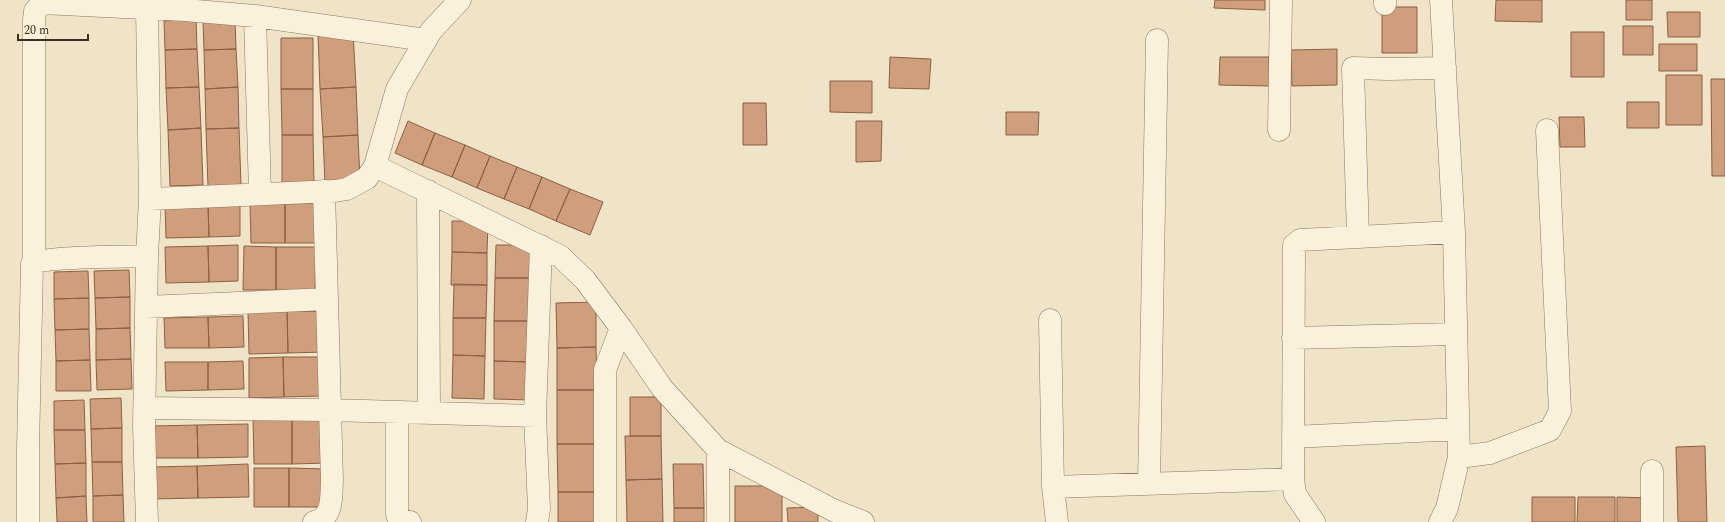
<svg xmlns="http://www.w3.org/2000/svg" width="1725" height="522" font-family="Spectral,serif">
<rect width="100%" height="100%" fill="#f0e4c8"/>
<path fill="#cf9f7d" stroke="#8d5f41" d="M1215 0H1265V10L1214 8Z
M1496 0H1542V22L1495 21Z
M1626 0H1652V20H1626Z
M1382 7H1417V53H1382Z
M1667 12H1700V37H1668Z
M196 19 197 49 165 50 164 21Z
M235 20 236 49 204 50 203 21Z
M1623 26H1653V55H1623Z
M353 32 356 87 320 89 318 34Z
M1571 32H1604V77H1571Z
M281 38H313V89H281Z
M1659 44H1697V71H1659Z
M197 49 199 87 166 88 165 50Z
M236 49 238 87 205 89 204 50Z
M1337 49V85L1292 86 1291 50Z
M890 57 931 59 929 89 889 88Z
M1220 57H1269V86L1219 85Z
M1666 75H1702V125H1666Z
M1711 79H1725V176H1712Z
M830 81H872V113L830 112Z
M199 87 201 128 168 130 166 88Z
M238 87 239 128 206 129 205 89Z
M356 87 358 135 323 137 320 89Z
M281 89H313V135H282Z
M1627 102H1659V128H1627Z
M743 103H766L767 145H743Z
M1006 112H1039L1038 135H1006Z
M1559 117H1584L1585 147H1560Z
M408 121 435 133 422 165 395 153Z
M856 121H882L881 161 856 162Z
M201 128 203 185 170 186 168 130Z
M239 128 241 185 208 187 206 129Z
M435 133 465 145 452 177 422 165Z
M282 135H313L314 184H282Z
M358 135 360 181 325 183 323 137Z
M465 145 490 156 477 188 452 177Z
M490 156 517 167 504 199 477 188Z
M517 167 542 177 529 209 504 199Z
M542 177 570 189 556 221 529 209Z
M570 189 603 202 590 235 556 221Z
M318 203V243H285V204Z
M208 204H240V236L209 237Z
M208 204 209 237 166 238 165 206Z
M250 204H285V243H251Z
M452 221H488L487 253 452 252Z
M238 245V281L209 282 208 246Z
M496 245H532L531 278H495Z
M208 246 209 282 166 283 165 247Z
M244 246 276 247V290H243Z
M276 247H316L315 291 276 290Z
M452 252 487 253V285H451Z
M129 270 130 297 95 298 94 271Z
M88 271 89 298 54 299V272Z
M495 278H531V321H494Z
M454 284 487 285 486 318H453Z
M130 297V328L96 329 95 298Z
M89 298V329L55 330 54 299Z
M596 302V347L557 348 556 303Z
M324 309 325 352 288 353 287 310Z
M287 310 288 353 249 354 248 311Z
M243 316 244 347 209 348 208 317Z
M208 317 209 348H165L164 318Z
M453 318H486L485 356 453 355Z
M494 321H531L530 362 494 361Z
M130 328 131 359 96 360V329Z
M89 329 90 360 56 361 55 330Z
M596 347 597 390H557V348Z
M453 355 485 356 484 399 452 398Z
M283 357 284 397 249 398V358Z
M283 357H321V396L284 397Z
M131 359 132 389 97 390 96 360Z
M90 360 91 391H56V361Z
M243 361 244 389 208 390V362Z
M494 361 530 362V400L494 399Z
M165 362H208V390L166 391Z
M557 390H597V444H557Z
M630 397H661V436H630Z
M121 398 122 428 91 429 90 399Z
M84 400 85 430H54V401Z
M328 416V463L292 464V417Z
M292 417V464H254L253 418Z
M248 424V457L198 458 197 425Z
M197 425 198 458H152V426Z
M122 428V462H92L91 429Z
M54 430H85L86 463 55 464Z
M625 436H661L662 479 626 480Z
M557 444H597L598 492H558Z
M1705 446 1707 522H1678L1676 447Z
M92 462H122L123 495 93 496Z
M86 463V496L56 498 55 464Z
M248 464 249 497 198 498 197 466Z
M673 464H703L704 508H674Z
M197 466 198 498 154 499 153 467Z
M254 468H289V507H254Z
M289 468 328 469V507H289Z
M662 479 663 522H627L626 480Z
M735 486H782V522H735Z
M558 492H598V522H558Z
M123 495 124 522H93V496Z
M86 496 87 522H57L56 498Z
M1532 497H1575V522H1532Z
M1578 497H1615V522H1577Z
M1617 497 1651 498V522H1617Z
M818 507V522H788L787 508Z
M674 508H704V522H674Z"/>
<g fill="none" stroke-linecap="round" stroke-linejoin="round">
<defs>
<path id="minor" d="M1385 0V4
M147 7 150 199 147 256 144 426 147 522
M255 16 260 194
M1279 130 1281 0
M375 166 560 256 585 280 621 328 662 388 718 450 833 510 863 522
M428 191 429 413
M150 199 335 191 347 189 367 178 375 166 397 89 431 31 460 0
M1358 237 1353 68 1388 69 1445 68
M34 262V20L35 11 42 3 185 10 255 16 426 40
M146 307 327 299
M1050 320 1053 487
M1293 338 1455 334
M145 408 330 410 535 416
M397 412V514L399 520 410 522
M1293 437 1458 429
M718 450V522
M1459 457 1490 453 1550 430 1560 411 1547 130
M1652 471V522
M1149 484 1157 40
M28 522V449L32 264C44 256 128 257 147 256
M314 522C334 518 331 496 332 480L324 191
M537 522 539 509 535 416 541 246
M605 522V370L621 328
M1057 522 1053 487 1293 479
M1314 522 1295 494 1293 479 1294 245 1300 240 1454 232
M1440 522 1447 508 1459 457 1454 232 1441 0"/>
</defs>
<use href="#minor" stroke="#8d765c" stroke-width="23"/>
<use href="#minor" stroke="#faf1dc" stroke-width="22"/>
</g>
<path d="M18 34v6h70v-6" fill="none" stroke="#3d2e20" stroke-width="2"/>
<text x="24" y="34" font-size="12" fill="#3d2e20" stroke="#f7eed8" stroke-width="3" paint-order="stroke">20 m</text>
</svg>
